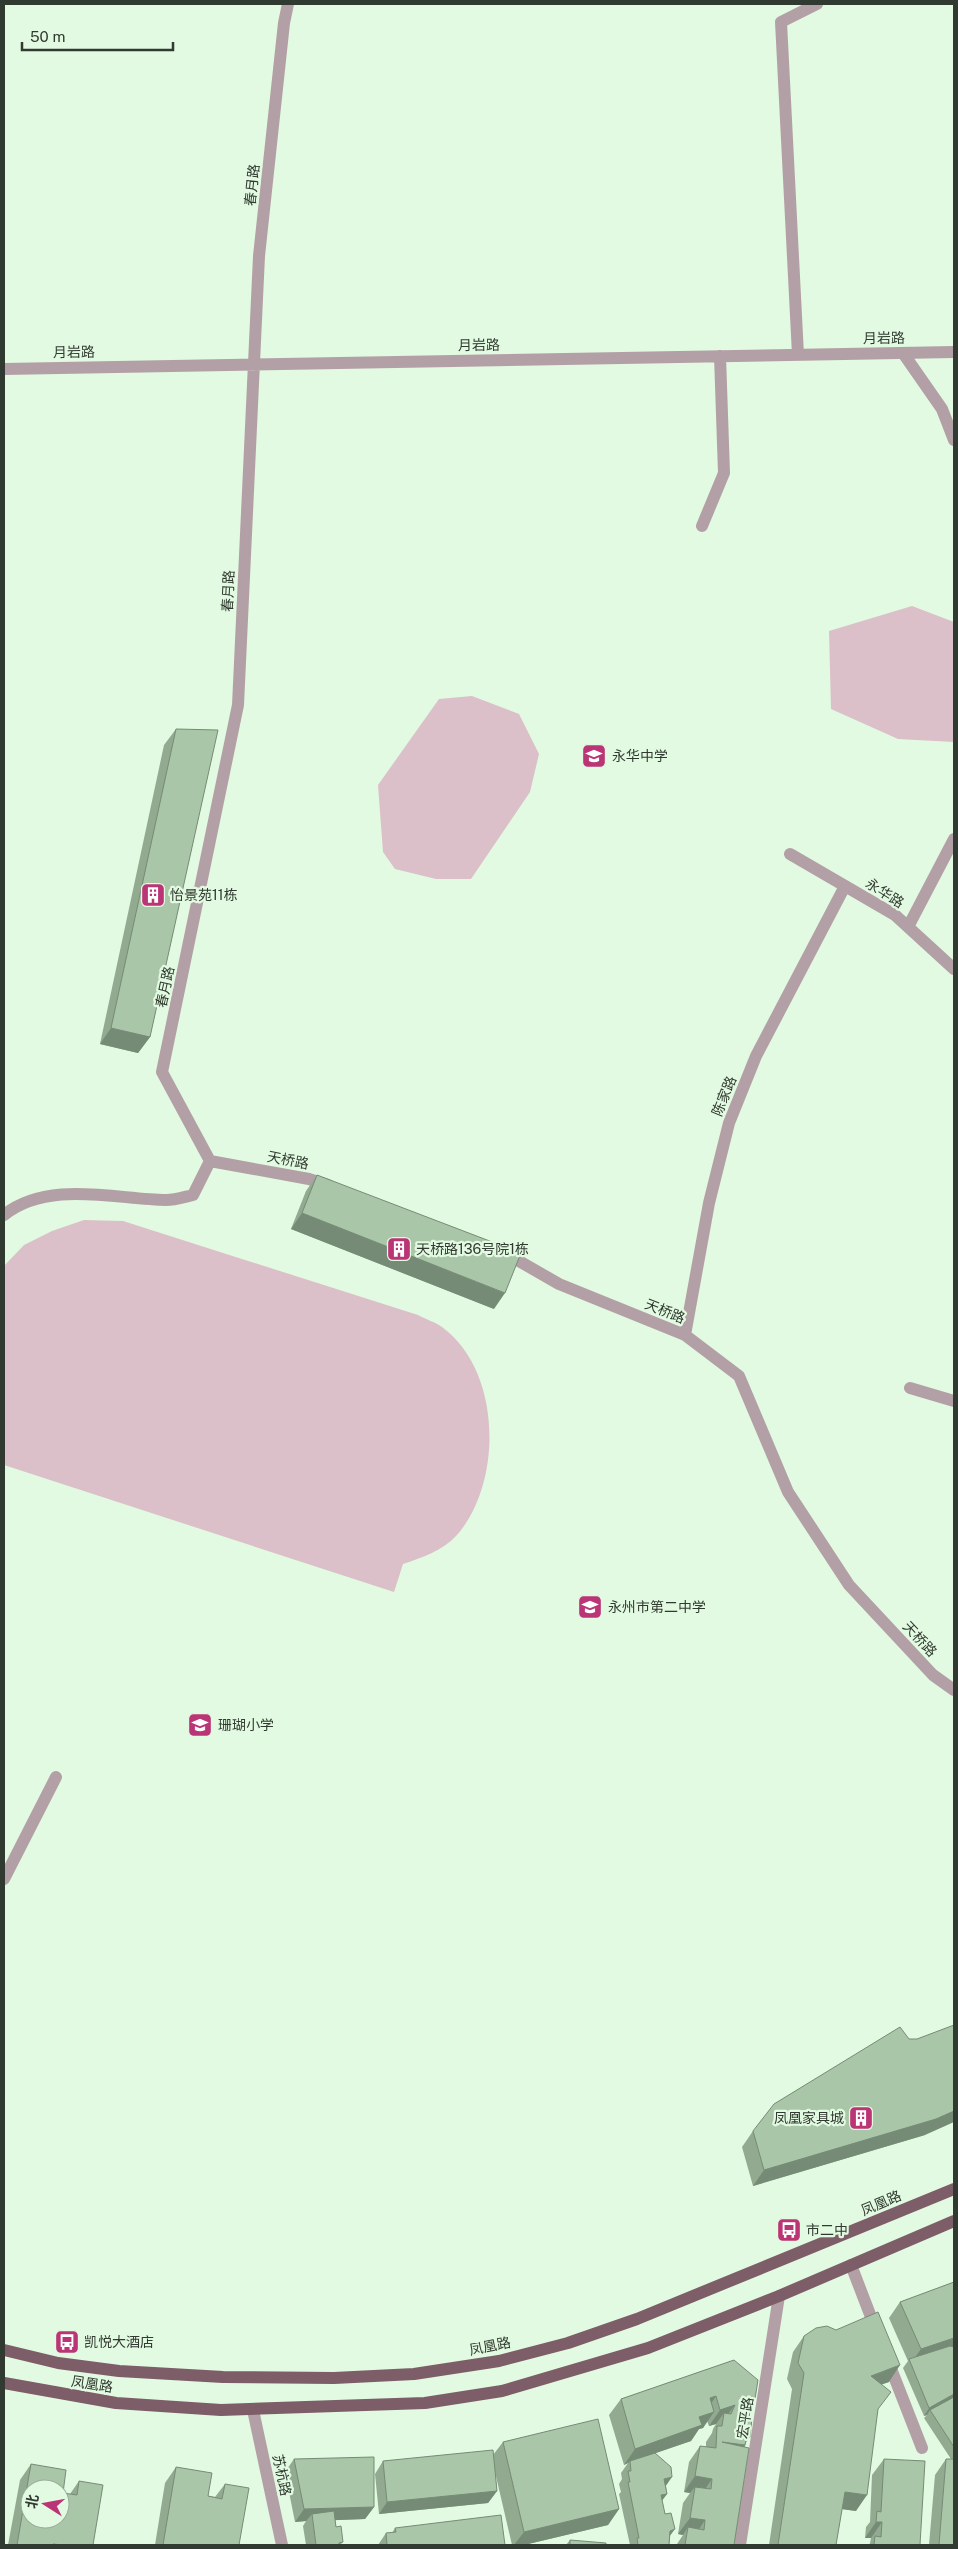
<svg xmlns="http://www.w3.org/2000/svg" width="958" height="2549" font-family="'Public Sans','Noto Sans SC',sans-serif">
<rect width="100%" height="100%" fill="#e2fae1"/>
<path fill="#dbbfc9" d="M912 606 954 622V742L898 739 831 709 829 631Z
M472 696 519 714 539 754 530 792 471 879H436L395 869 383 852 378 785 439 699Z
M84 1220 123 1221 418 1315C425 1319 435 1322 442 1327 502 1371 503 1482 457 1535 444 1550 421 1558 403 1564L394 1592 4 1465V1266L24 1245 52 1231Z"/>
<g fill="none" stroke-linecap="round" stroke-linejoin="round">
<path stroke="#b3a0a6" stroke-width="12" d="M903 353 942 409 954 440
M798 355 781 22 817 4
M4 369 954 352
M702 526 724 473 720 356
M790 854 895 915 954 969
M908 927 954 839
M210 1161 162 1072 238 705 259 256 284 23 288 4
M210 1161 309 1179 328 1185
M4 1215C48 1180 114 1199 166 1200 175 1200 184 1197 193 1195L210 1161
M505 1253 559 1284 685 1335 739 1376 788 1492 849 1585 933 1675 954 1690
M685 1335 709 1203 729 1123 756 1056 845 886
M910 1388 954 1401
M4 1879 56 1777
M851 2265 876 2330
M888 2361 922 2448
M253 2410 282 2545
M740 2545 779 2296"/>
<path stroke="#7c5d68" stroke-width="12" d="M4 2350 58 2363 119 2371 223 2377 334 2378 414 2374 499 2361 568 2343 637 2319 954 2189
M4 2383 116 2403 221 2410 425 2403 502 2391 648 2348 779 2296 954 2221"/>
</g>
<path fill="#91aa90" d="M176 729 150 1037 138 1053 100 1044 164 745Z
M317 1175 494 1309 291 1229 306 1191Z
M753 2131 925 2135 753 2186 742 2147Z
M954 2282V2545H929L935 2475 946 2459H951L924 2418 927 2415 924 2416 903 2368 908 2361 889 2318 900 2302Z
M804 2336 889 2382 882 2384 878 2410 856 2511 842 2509 836 2545H769L792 2389 787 2379 793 2352Z
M734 2360 755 2399 751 2406 746 2441 745 2447 734 2545H676L677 2544 683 2535 678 2534 683 2503 690 2493 684 2492 689 2462 700 2446 706 2447V2442L712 2433 713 2429 716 2424 709 2426 707 2421 703 2428 699 2429 691 2441 655 2453 666 2486 667 2494 662 2500 670 2537 669 2545H630L619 2494 621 2492 619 2484 622 2479 621 2473 628 2463 624 2465 609 2415 621 2399Z
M503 2442 619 2509 608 2525 524 2545H512L495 2472 497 2491 488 2503 379 2514 375 2474 383 2461 493 2455Z
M294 2459 374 2507 365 2519 335 2520 336 2527 343 2542 340 2545H306L303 2526 306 2521 295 2522 285 2472Z
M884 2459 920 2545H869L870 2543 871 2538H865L866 2527 870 2522 872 2475Z
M31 2464 63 2493 70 2494 79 2481 93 2545H8L20 2480Z
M176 2467 208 2496 215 2497 225 2484 239 2545H155L165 2483Z
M395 2528 505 2545H378L386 2533H392Z
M570 2540 606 2545H566Z"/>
<path fill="#768b76" d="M111 1028 150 1037 138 1053 100 1044Z
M302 1213 505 1293 494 1309 291 1229Z
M954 2111V2122L925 2135 753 2186 764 2170Z
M954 2338V2355L911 2363 921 2349Z
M900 2365 889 2382 860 2392 871 2376Z
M954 2394V2398L930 2410 927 2415 924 2416 929 2408Z
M716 2396 705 2413 710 2398Z
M735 2405 723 2421 724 2413 716 2424 709 2426 720 2410Z
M714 2412 703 2428 699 2429 691 2441 630 2462V2461L628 2463 624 2465 635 2449 699 2417Z
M747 2436 750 2437 744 2445H745L734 2461 722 2442Z
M695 2476 712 2479 701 2495 695 2487 690 2493 684 2492Z
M672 2477 663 2490 664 2479Z
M497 2491 488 2503 379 2514 387 2502Z
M845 2492 867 2495 856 2511 834 2508Z
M667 2494 658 2506 661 2495Z
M374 2507 365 2519 313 2521 312 2514 306 2521 295 2522 304 2509Z
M619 2509 608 2525 524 2545H514L524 2532Z
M690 2518 705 2520 694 2537 688 2527 683 2535 678 2534Z
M876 2522H882L871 2538H865Z
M675 2529 666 2541 670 2531Z"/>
<path fill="#a9c6a8" stroke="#768b76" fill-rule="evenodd" d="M176 729 218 730 150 1037 111 1028Z
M317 1175 521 1253 505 1293 302 1213Z
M954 2025V2111L936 2119 764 2170 753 2131 774 2104 900 2027 909 2039H917Z
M954 2282V2338L921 2349 900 2302Z
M878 2312 900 2365 871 2376 891 2392 878 2409 867 2495 845 2492 836 2545H778L804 2373 798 2363 804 2336 816 2328 827 2326 836 2330Z
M950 2346 954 2347V2394L929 2408 909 2359Z
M734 2360 758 2380 755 2399 751 2400 749 2417 752 2418 750 2437 747 2436 745 2445 722 2442 749 2448 734 2545H685L688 2527 704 2530 705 2520 690 2518 695 2487 711 2489 712 2479 695 2476 700 2446 716 2448 717 2426H722L724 2413 731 2414 735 2405 720 2410 716 2396 710 2398 714 2412 699 2417 702 2425 635 2449 621 2399Z
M954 2397V2447L930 2410Z
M598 2419 619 2509 524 2532 503 2442Z
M493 2450 497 2491 387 2502 383 2461Z
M655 2453 671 2467 672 2477 664 2479 667 2494 661 2495 665 2514 671 2513 675 2529 670 2531 669 2545H638L637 2538H639L628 2482H630L628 2471H631L630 2461Z
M374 2457V2507L304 2509 294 2459Z
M884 2459 925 2461 920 2545H874L875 2536 881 2537 882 2522H876L877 2511 881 2512Z
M946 2459H954V2545H939Z
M31 2464 66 2470 63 2493 77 2495 79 2481 103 2485 93 2545H62L53 2544V2545H17ZM30 2489H60V2519H30Z
M176 2467 212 2473 208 2496 222 2499 225 2484 249 2488 239 2545H163Z
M334 2511 336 2527 341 2526 343 2542 339 2543V2545H316L312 2514Z
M501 2515 505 2545H387L386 2533 396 2532 395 2528Z
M570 2540 606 2543V2545H570Z"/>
<defs>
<symbol id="school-square" viewBox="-11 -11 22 22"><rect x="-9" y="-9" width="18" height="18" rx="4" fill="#bb3476" stroke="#e2fae1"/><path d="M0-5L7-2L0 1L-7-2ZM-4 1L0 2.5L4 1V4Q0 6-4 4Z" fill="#fff"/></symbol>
<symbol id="building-square" viewBox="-11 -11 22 22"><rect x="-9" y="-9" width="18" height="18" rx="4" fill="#bb3476" stroke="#e2fae1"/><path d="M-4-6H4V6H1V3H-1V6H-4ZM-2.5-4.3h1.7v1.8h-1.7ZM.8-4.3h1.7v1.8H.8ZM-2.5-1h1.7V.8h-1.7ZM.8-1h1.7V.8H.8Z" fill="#fff"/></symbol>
<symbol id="bus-square" viewBox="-11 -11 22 22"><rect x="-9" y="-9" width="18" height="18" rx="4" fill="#bb3476" stroke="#e2fae1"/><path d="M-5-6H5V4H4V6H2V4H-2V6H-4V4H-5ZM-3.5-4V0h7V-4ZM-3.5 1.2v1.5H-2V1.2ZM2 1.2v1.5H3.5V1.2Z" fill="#fff"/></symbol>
</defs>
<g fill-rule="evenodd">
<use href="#school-square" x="580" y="742" width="28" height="28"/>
<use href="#building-square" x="139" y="881" width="28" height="28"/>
<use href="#building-square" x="385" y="1235" width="28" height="28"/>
<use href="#school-square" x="576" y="1593" width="28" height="28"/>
<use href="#school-square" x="186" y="1711" width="28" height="28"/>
<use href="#building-square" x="847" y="2104" width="28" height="28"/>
<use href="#bus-square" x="775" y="2216" width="28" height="28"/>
<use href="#bus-square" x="53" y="2328" width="28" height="28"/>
</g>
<g text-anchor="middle" stroke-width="4.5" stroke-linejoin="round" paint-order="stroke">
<g font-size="14" fill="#313a30" stroke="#e2fae1">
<text transform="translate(252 185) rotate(-84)" y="5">春月路</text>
<text transform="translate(884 338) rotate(-1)" y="5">月岩路</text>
<text transform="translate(479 345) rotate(-1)" y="5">月岩路</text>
<text transform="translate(74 352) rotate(-1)" y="5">月岩路</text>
<text transform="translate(228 591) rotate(-87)" y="5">春月路</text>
<text transform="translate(885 893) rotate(32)" y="5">永华路</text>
<text transform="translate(165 987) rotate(-78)" y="5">春月路</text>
<text transform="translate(724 1096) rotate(-68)" y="5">陈家路</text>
<text transform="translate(288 1160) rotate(11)" y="5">天桥路</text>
<text transform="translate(665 1311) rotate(22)" y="5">天桥路</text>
<text transform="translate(920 1639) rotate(47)" y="5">天桥路</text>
<text transform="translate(881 2203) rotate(-23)" y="5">凤凰路</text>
<text transform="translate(490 2346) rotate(-11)" y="5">凤凰路</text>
<text transform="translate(92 2384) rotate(9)" y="5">凤凰路</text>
<text transform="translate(745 2418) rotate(-81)" y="5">宏平路</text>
<text transform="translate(282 2475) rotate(78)" y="5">苏杭路</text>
</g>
<g font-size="14" fill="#313a30" stroke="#e2fae1" text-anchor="start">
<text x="612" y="761">永华中学</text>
<text x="170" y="900">怡景苑11栋</text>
<text x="416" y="1254">天桥路136号院1栋</text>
<text x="608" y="1612">永州市第二中学</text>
<text x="218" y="1730">珊瑚小学</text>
<text x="844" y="2123" text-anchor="end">凤凰家具城</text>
<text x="806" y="2235">市二中</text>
<text x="84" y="2347">凯悦大酒店</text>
</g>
</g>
<rect width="958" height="2549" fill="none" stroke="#313a30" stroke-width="10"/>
<g transform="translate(45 2504) rotate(281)"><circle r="24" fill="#e2fae1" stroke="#9bad9a"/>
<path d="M0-4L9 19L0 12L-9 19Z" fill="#bb3476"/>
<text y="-8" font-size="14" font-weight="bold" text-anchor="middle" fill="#313a30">北</text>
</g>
<path d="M22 42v8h151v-8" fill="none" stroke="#313a30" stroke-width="2.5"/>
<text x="30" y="42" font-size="15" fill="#313a30" stroke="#e2fae1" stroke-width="4" paint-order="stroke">50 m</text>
</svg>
